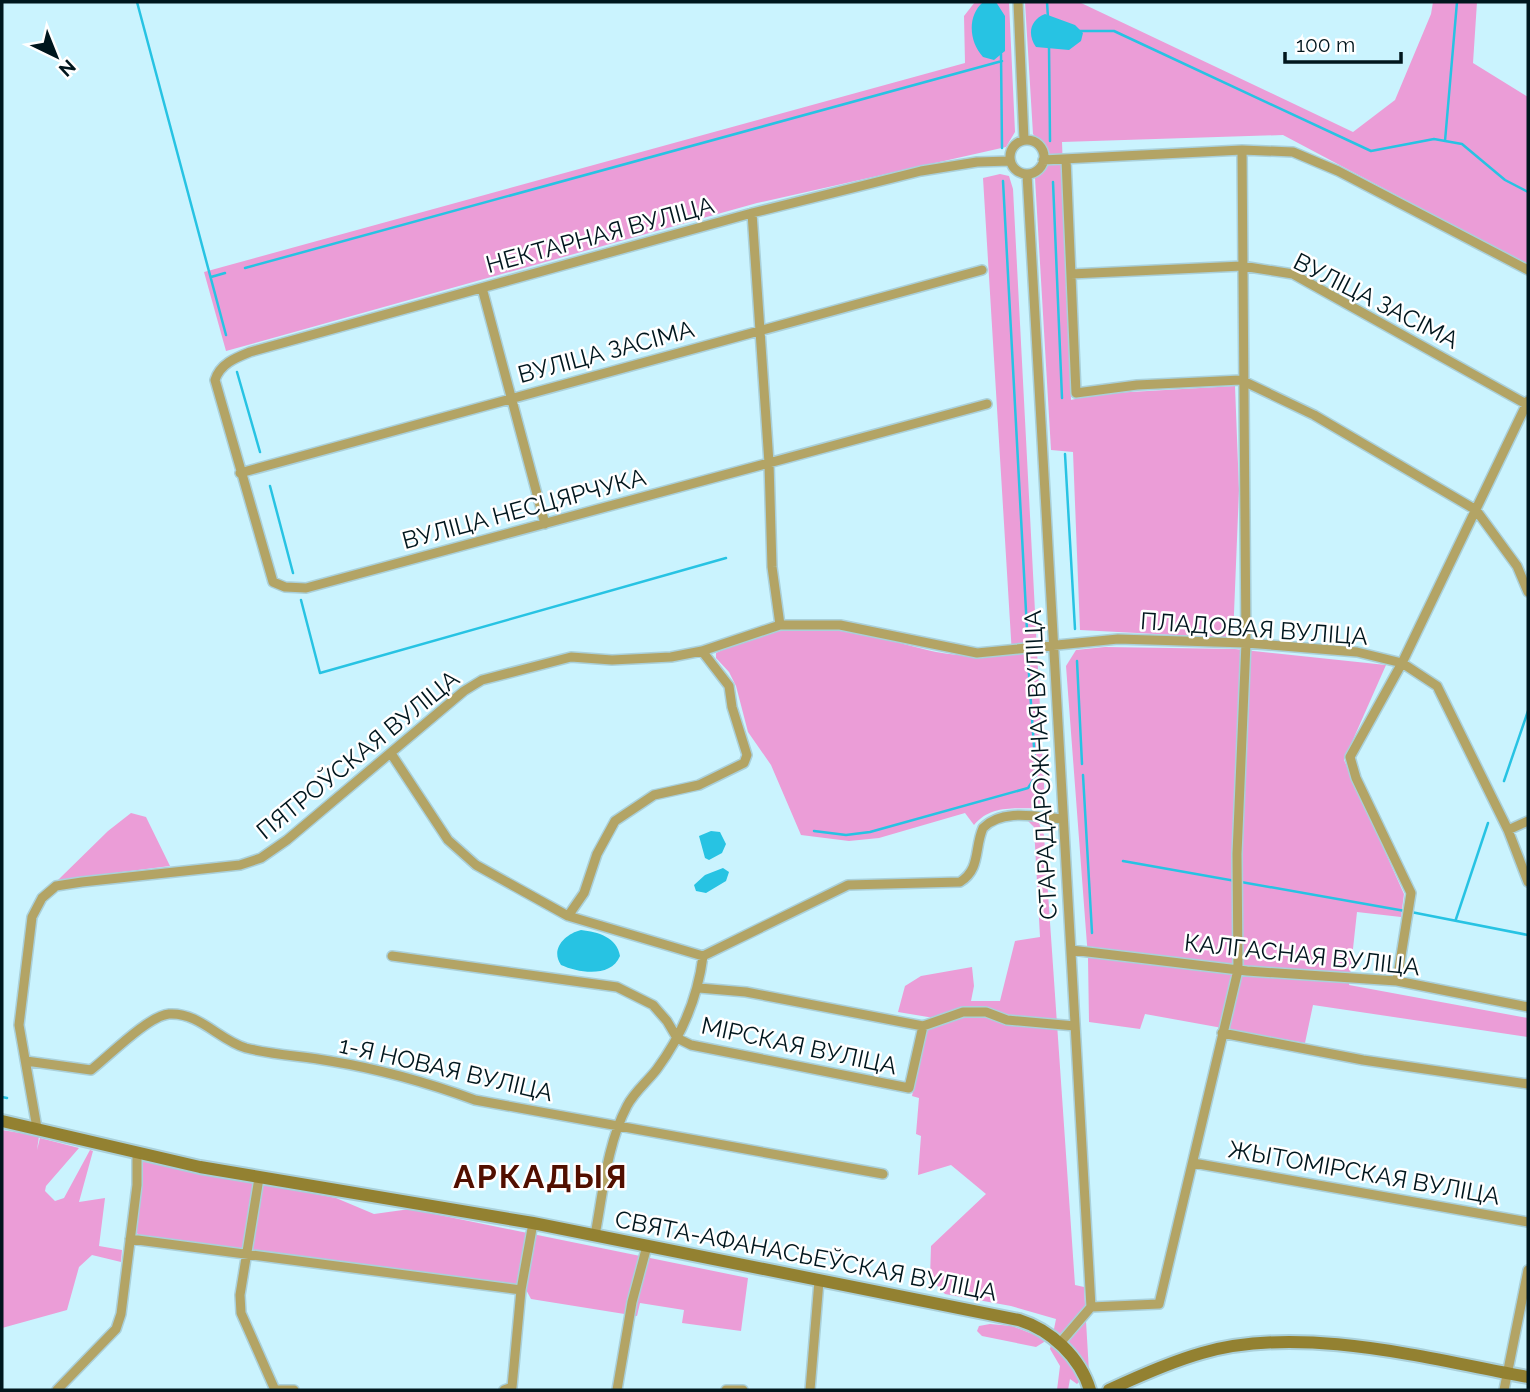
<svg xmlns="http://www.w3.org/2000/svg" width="1530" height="1392" font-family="Raleway,sans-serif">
<rect width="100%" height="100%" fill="#caf3fe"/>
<path fill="#eb9dd7" d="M975 2H1009L1015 132 1006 147 757 203 226 351 204 272 965 63 964 16Z
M1025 2H1079L1353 132 1395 100 1431 14 1433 2H1477L1473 63 1528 97V265L1283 135 1062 142 1071 400 1096 394 1235 386 1239 490 1233 638 1080 630 1073 452 1051 450 1035 178 1044 167 1045 149 1033 134Z
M1000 174 1009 176 1013 189 1045 804 1040 808C1016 809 991 804 974 825L965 813 879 838 849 841 801 835 771 765 748 732 736 686 729 672 716 658V653C743 641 768 629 798 627 845 624 891 642 936 652 961 657 986 656 1012 655L983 178Z
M1105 647 1235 649 1386 665 1344 760 1404 894 1401 917 1357 912 1349 985 1528 1018V1037L1313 1005 1305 1043 1145 1014 1140 1029 1089 1022 1088 958 1066 666 1076 650Z
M131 813 146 817 170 866 58 880 108 831Z
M1027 820 1038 821 1044 835 1075 1285 1084 1287 1089 1372 1077 1384 1070 1379 1068 1390H1057L1060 1366 1050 1349 1056 1319 1011 1306 945 1294 930 1278 931 1246 986 1194 951 1165 918 1175 921 1136 916 1134 919 1098 912 1096 926 1030 934 1018 898 1012 905 986 921 976 972 967 974 986 971 1001H1000L1015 941 1040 937 1034 827Z
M2 1130 39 1136 37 1150 40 1138 79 1148 46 1186 45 1191 55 1201 64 1198 90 1150 93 1151 79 1202 105 1198 99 1246 122 1250 121 1262 92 1255 79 1267 67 1310 2 1328Z
M143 1160 336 1198 374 1214 410 1209 748 1278 741 1331 682 1323 684 1310 640 1303 637 1316 531 1299 524 1286 138 1235 136 1231Z
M990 1324 1012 1326 1043 1338 1044 1342 1036 1347 982 1336 977 1331 979 1326Z"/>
<path fill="#27c3e3" d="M983 2H996L1005 16V51L994 60 983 57C969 42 967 16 983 2Z
M1045 14 1075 25 1083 33 1081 41 1069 50 1036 47C1027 34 1030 20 1045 14Z
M711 831 720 832 726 844 722 853 709 860 705 858 699 836Z
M723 868 729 872 726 881 706 893 696 891 694 885 705 875Z
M581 930C598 932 617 937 620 956 611 978 579 973 561 965 550 949 565 934 581 930Z"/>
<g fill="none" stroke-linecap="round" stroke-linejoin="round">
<path stroke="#27c3e3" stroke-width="2.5" d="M137 2 226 335
M1047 2 1048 18
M1079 31H1114L1371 151 1434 139 1462 144 1505 180 1528 192
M1049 46 1050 141
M1001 54 1002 148
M1445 141 1457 2
M1003 181 1027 630
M1053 182 1062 398
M245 268 1002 61
M211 277 225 273
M237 372 260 452
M1065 454 1075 629
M270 486 293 573
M301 600 320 673 726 558
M1077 661 1082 764
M1083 775 1092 933
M1504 781 1528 711
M814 831 846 835 870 832 1028 788 1036 776 1028 660
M1123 861 1405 911
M1411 912 1528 935
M1456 919 1488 823
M2 1097 7 1098"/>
<defs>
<path id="street" d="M1018 2 1024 140
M1010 157a17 17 0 1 1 34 0a17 17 0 1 1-34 0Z
M1066 159 1076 393 1137 385 1241 380 1314 415 1476 510 1517 566 1528 592
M1043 160 1242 150 1293 152 1338 171 1528 270
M1027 174 1091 1307 1060 1343
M752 213 769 463 772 567 780 625
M1071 274 1242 266 1293 274 1528 405
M482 288 545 524
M987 404 306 588 285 587 273 582 215 380C220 364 235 358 250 352L752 213 921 171 977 162 1010 161
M240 473 982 270
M392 755 448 840 476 865 568 916 703 956 848 885 960 882C981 869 974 848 983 828 1002 808 1038 817 1063 819
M1508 830 1528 821
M568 916 584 893 597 854 615 821 654 795 699 785 744 763 747 755 732 707 729 686 702 651
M1071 950 1247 971 1397 981 1528 1007
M392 956 617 987 653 1005 667 1021 677 1038 691 1045 909 1088 923 1026
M1397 981 1411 893 1356 778 1350 757 1402 663 1528 401
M699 988 746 992 923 1026 963 1012H986L1007 1020 1075 1026
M1222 1033 1363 1060 1528 1084
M26 1061 91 1070C109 1056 148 1016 169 1014 199 1012 219 1040 246 1048 274 1055 302 1056 330 1061 379 1069 429 1083 475 1100L883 1174
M37 1128 19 1025 32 917 42 898 56 886 82 882 240 865 261 858 287 840 464 691 482 680 571 657 612 660 671 657 702 651 780 625H840L977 653 1118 639 1246 643 1357 652 1402 663 1437 686 1508 830 1528 882
M1193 1163 1528 1222
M259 1178 240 1295 241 1313 275 1390
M595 1235C603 1193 607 1144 627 1106 634 1092 648 1081 657 1069 682 1035 698 996 703 956
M130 1239 521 1290
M1091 1307 1159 1304 1238 970 1237 854 1246 643 1242 150
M57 1390 116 1329 121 1314 137 1185V1152
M275 1390H294
M504 1390 512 1387 521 1290 533 1223
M617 1390 632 1302 647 1246
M726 1390H743
M810 1390 819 1281
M1504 1390 1528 1270"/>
<path id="secondary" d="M2 1121 200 1167 533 1223 1019 1320C1051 1330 1080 1357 1090 1390
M1109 1390C1139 1376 1170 1362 1202 1353 1301 1324 1429 1359 1528 1377"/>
</defs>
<use href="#street" stroke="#aad0da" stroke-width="12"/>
<use href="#secondary" stroke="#aad0da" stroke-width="16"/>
<use href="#street" stroke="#b3a465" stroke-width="9"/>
<use href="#secondary" stroke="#938131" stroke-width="12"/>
</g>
<g text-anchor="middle" stroke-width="5" stroke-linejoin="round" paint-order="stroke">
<g font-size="24" fill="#00161d" stroke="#fff">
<text transform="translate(600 235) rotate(-15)" y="8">НЕКТАРНАЯ ВУЛІЦА</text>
<text transform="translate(1376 301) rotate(27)" y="8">ВУЛІЦА ЗАСІМА</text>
<text transform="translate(606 352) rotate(-15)" y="8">ВУЛІЦА ЗАСІМА</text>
<text transform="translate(524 509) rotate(-15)" y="8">ВУЛІЦА НЕСЦЯРЧУКА</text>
<text transform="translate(1254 629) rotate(4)" y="8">ПЛАДОВАЯ ВУЛІЦА</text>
<text transform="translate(358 755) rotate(-39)" y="8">ПЯТРОЎСКАЯ ВУЛІЦА</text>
<text transform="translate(1041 765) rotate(-93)" y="8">СТАРАДАРОЖНАЯ ВУЛІЦА</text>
<text transform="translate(1302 955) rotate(6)" y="8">КАЛГАСНАЯ ВУЛІЦА</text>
<text transform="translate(799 1046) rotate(12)" y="8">МІРСКАЯ ВУЛІЦА</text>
<text transform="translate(446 1069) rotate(13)" y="8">1-Я НОВАЯ ВУЛІЦА</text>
<text transform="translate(1364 1173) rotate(10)" y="8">ЖЫТОМІРСКАЯ ВУЛІЦА</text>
<text transform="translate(806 1256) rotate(11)" y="8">СВЯТА-АФАНАСЬЕЎСКАЯ ВУЛІЦА</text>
</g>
<g font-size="32" font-weight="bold" letter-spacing="2" fill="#510f00" stroke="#fff">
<text x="541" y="1188">АРКАДЫЯ</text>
</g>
</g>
<rect width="1530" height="1392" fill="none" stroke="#00161d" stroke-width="7"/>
<g transform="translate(56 56) rotate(137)" stroke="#ffffff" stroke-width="5" paint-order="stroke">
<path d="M0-5L12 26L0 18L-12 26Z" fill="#00161d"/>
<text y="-10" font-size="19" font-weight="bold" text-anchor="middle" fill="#00161d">N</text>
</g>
<path d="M1285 52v10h116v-10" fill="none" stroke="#00161d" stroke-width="3.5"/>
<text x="1296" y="52" font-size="21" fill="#00161d" stroke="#ffffff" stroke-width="5" paint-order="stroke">100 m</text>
</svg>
